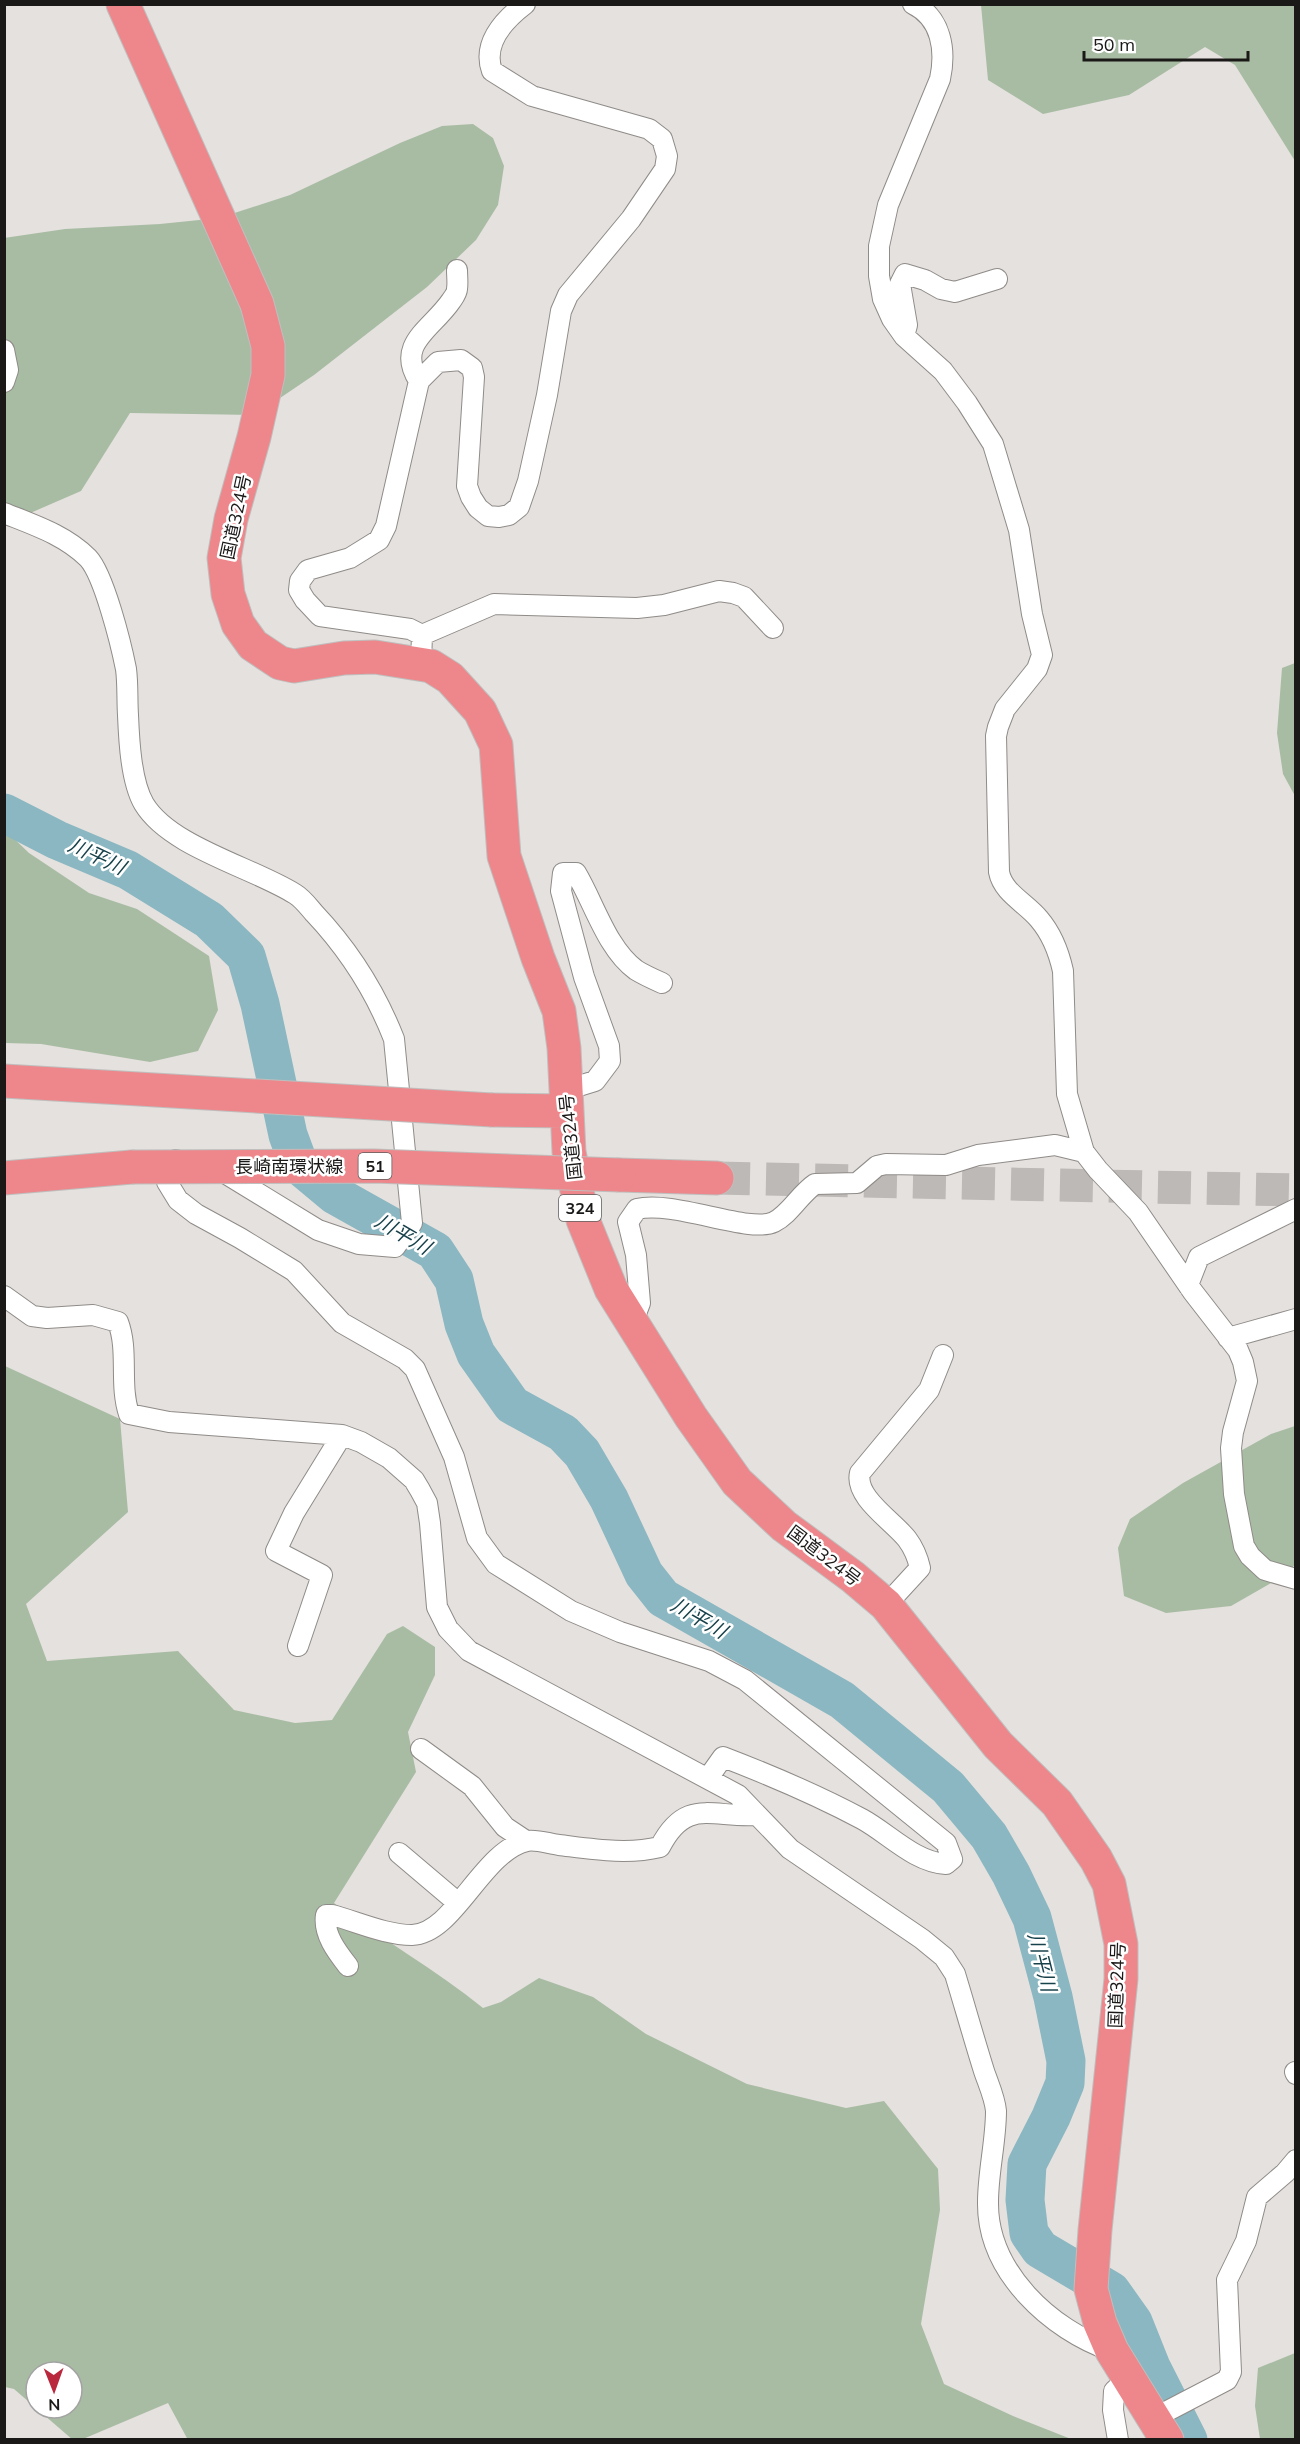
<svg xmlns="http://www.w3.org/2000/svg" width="1300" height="2444" font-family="Mulish,'Noto Sans JP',sans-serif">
<rect width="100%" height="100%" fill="#e5e1de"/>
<path fill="#a8bca3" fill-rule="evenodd" d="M981 5H1295V161L1235 65 1205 47 1129 95 1043 114 988 80Z
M473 124 493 138 504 166 498 205 476 240 427 287 314 375 255 415 130 413 81 491 5 524 4 238 65 229 160 224 219 218 290 195 400 143 442 126Z
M1295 663H1296L1295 796 1283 774 1277 733 1282 668Z
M5 830 29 853 89 893 137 909 209 956 218 1010 198 1051 150 1062 41 1044 5 1043Z
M5 1366 120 1419 128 1512 26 1604 47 1661 178 1651 234 1710 295 1723 332 1720 387 1634 403 1626 435 1647V1675L408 1732 416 1772 334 1903C383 1940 436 1970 483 2008L501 2002 539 1978 593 1997 646 2034 747 2084 846 2108 884 2101 938 2169 940 2210 921 2324 944 2384 1013 2416 1071 2439 188 2440 168 2403 83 2439 73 2440 14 2389 5 2387ZM36 2372H72V2408H36Z
M1295 1426V1565L1273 1582 1231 1606 1166 1613 1124 1596 1118 1548 1130 1519 1183 1483 1271 1434Z
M1295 2353V2439H1260L1255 2406 1258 2368Z"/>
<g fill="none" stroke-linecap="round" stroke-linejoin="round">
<path stroke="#8ab7c1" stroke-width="39" d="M4 813 57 840 128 870 209 920 246 956 260 1004 288 1135 299 1165 335 1195 435 1251 454 1280 464 1324 476 1354 512 1405 563 1433 582 1453 609 1499 644 1574 663 1598 842 1700 948 1787 989 1836 1011 1874 1032 1918 1053 1997 1066 2061 1065 2083 1051 2117 1027 2164 1025 2200 1029 2233 1040 2249 1111 2291 1133 2322 1151 2367 1188 2440"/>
<path stroke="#bdb9b6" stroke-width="33" stroke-dasharray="33 16" stroke-linecap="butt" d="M717 1178 1296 1190"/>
<defs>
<path id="street" d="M913 4C942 18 946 51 940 79L888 205 879 246V276L883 299 892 319 904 336 943 371 967 403 993 444 1019 530 1032 614 1042 655 1037 669 1005 709 998 727 996 736 999 872C1003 893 1026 903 1039 919 1051 933 1059 953 1063 971L1067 1094 1084 1152 1098 1170 1138 1212 1193 1292 1238 1350 1243 1362 1247 1381 1233 1432 1231 1448 1234 1494 1244 1546 1250 1556 1265 1570 1296 1579
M904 336 907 325 900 284 905 274 925 280 941 289 955 292 997 279
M4 350 8 370 4 382
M419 381C395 344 432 329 451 301 453 298 457 293 457 289 458 283 457 276 457 270
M4 513C34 525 65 535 88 558 104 575 121 644 126 669 128 684 127 700 128 715 129 740 131 782 144 804 170 847 252 867 295 894 302 898 308 906 314 913 348 949 376 993 394 1039L412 1223 395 1247 359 1244 318 1230 220 1170
M422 635 494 604 637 608 664 605 719 591 733 593 744 597 773 628
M421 663 422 635 410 629 320 616 305 600 299 590 300 581 308 570 350 558 379 540 386 526 419 381 438 362 461 360 472 368 474 377 467 486 471 497 478 508 488 516 499 517 509 515 519 507 528 481 547 395 561 311 568 295 631 219 665 169 667 156 662 139 649 129 532 96 492 71C482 43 504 20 525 4
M566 1090 595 1081 610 1061 609 1046 584 977 561 891 563 873H576C594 903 607 949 636 970 644 975 653 979 662 983
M176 1160 170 1168 167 1182 178 1200 196 1214 240 1238 294 1271 342 1323 405 1359 415 1369 454 1457 477 1538 496 1564 571 1611 620 1632 709 1661 745 1680 946 1843 952 1859 946 1864C914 1862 888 1833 862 1819 817 1795 770 1775 723 1757L708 1778
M1188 1285 1199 1257 1296 1209
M4 1296 32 1316 47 1318 93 1315 118 1322C129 1351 119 1384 129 1414L169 1422 342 1435 361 1442 389 1458 414 1480 420 1490 427 1503 430 1523 437 1607 448 1629 469 1651 738 1795 790 1849 922 1939 944 1957 955 1974C965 2007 974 2039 984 2071 988 2083 995 2098 996 2111 996 2141 988 2172 988 2202 987 2272 1051 2330 1112 2351
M632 1324 640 1303 636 1255 628 1222 637 1209C674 1200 749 1234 774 1222 790 1214 800 1194 815 1184L857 1183 877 1166 886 1164 946 1165 978 1155 1055 1145 1084 1152
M1228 1338 1296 1319
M886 1605 920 1568C918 1559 913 1547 907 1539 893 1521 854 1497 860 1473L929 1390 943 1355
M298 1646 322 1575 276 1551 294 1513 342 1435
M421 1749 472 1786 505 1827 526 1841
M399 1853 458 1903
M348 1966C337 1952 323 1934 326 1915H332C358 1922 386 1935 412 1935 454 1934 482 1851 527 1841 536 1839 550 1844 559 1845 592 1849 627 1855 660 1847 686 1797 711 1818 757 1815
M1295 2072 1296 2074
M1154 2418 1227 2380 1231 2372 1227 2280 1246 2241 1257 2197 1285 2173 1296 2160
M1118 2440 1113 2410 1114 2391 1128 2378"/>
<path id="highway" d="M123 4 257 304 268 346V375L254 437 231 519 224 558 228 594 238 624 253 645 280 663 294 666 344 658 375 657 431 666 450 678 480 711 496 745 504 856 538 958 559 1011 564 1048 569 1152 583 1220 611 1289 691 1417 737 1482 784 1526 853 1577 886 1605 998 1745 1057 1803 1096 1859 1109 1884 1121 1944V1979L1095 2230 1091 2289 1100 2323 1112 2351 1167 2440
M492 1110 567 1111
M619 1175 717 1178
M4 1178 132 1167"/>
</defs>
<use href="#street" stroke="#8f8b88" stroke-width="22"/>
<use href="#highway" stroke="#bfbfbe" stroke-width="35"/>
<use href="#street" stroke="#fff" stroke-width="20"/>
<use href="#highway" stroke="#ed878b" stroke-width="33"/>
<defs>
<path id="highway-bridge" d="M4 1081 492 1110
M132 1167 374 1166 619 1175"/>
</defs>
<use href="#highway-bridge" stroke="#bfbfbe" stroke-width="35" stroke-linecap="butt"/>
<use href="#highway-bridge" stroke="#ed878b" stroke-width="33"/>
</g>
<g text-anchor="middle" stroke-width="5" stroke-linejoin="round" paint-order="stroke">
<g fill="#fff" stroke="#5f5e5d" stroke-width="1.5">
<rect x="358.5" y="1153" width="33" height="26" rx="4.5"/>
<rect x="559" y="1195" width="42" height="26" rx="4.5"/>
</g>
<g font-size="16" font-weight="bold" fill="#1b1918">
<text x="375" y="1172">51</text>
<text x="580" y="1214">324</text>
</g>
<g font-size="18" fill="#1b1918" stroke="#fff">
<text transform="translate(236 517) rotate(-78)" y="6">国道324号</text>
<text transform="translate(571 1137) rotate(-96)" y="6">国道324号</text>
<text x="289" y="1173">長崎南環状線</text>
<text transform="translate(824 1556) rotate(37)" y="6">国道324号</text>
<text transform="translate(1117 1985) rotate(-88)" y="6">国道324号</text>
</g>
<g font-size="20" font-style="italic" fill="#18424b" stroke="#fff">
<text transform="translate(97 856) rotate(25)" y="7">川平川</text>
<text transform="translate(403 1234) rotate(30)" y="7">川平川</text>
<text transform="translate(699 1618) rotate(30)" y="7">川平川</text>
<text transform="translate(1042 1962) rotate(76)" y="7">川平川</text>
</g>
</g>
<rect width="1300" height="2444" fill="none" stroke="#1b1918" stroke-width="12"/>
<g transform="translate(54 2390) rotate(179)"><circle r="28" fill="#ffffff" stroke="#a4a3a3" stroke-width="1.5"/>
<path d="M0-4.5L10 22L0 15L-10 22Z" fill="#ba283e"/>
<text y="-9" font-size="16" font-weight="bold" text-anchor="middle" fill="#1b1918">N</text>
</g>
<path d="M1084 51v9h164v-9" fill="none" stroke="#1b1918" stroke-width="3"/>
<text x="1093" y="51" font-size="18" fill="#1b1918" stroke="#ffffff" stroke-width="4.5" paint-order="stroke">50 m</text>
</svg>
